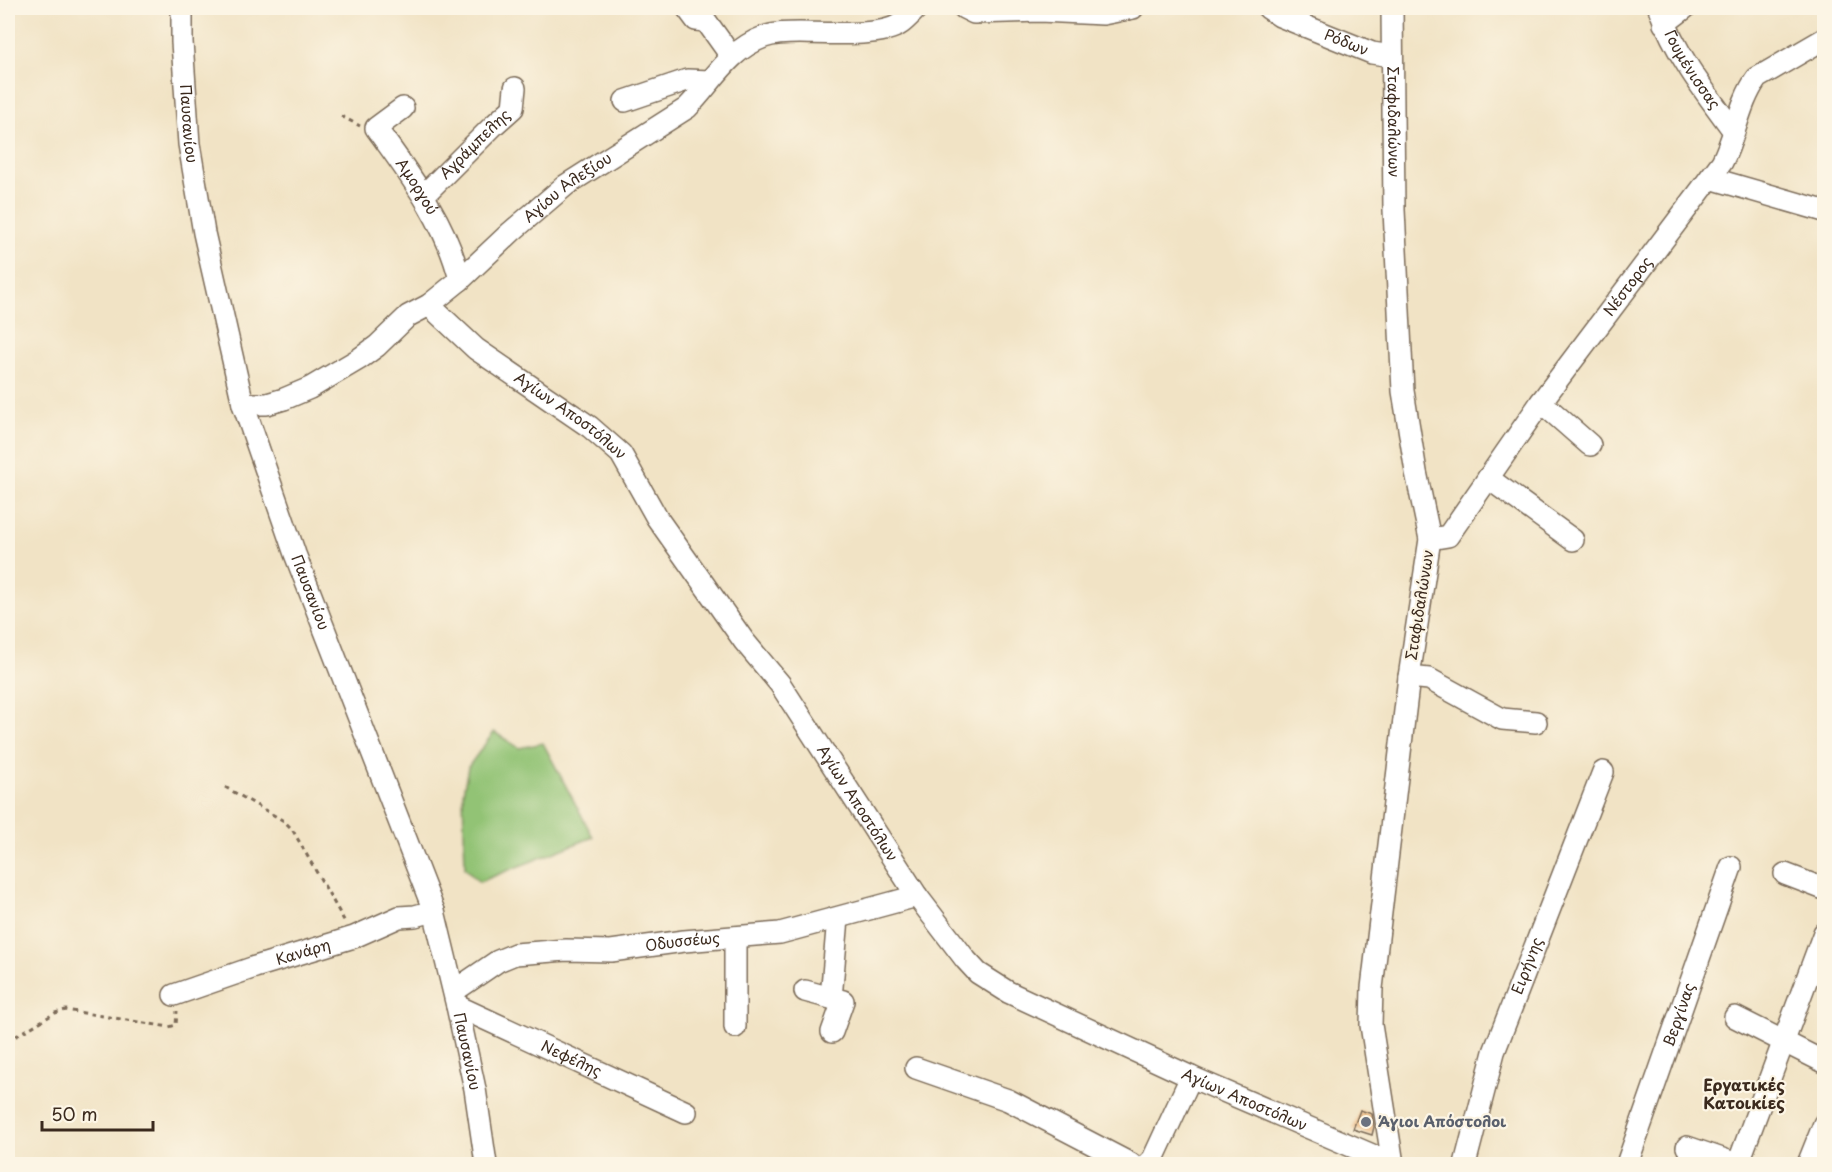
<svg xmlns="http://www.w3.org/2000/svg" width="1832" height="1172" font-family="'Playpen Sans',sans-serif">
<rect width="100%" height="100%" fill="#fcf5e5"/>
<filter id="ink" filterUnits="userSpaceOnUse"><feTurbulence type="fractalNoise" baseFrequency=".0167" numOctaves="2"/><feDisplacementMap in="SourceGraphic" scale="12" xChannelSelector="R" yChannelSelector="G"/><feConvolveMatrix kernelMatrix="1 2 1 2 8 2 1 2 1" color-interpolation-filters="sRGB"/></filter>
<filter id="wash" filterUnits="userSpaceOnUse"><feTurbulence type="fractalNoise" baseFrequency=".008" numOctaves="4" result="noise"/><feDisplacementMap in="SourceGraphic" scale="24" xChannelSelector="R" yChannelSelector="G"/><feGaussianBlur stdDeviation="1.35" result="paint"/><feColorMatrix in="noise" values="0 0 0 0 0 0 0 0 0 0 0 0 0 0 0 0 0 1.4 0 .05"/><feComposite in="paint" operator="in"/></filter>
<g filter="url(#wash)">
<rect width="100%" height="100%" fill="#f1e3c5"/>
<path fill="#92c374" stroke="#667649" stroke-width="1.5" d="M494 732 519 748 543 743 593 837 479 882 465 868 463 793 468 767Z"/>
<g id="blocks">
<path fill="#ebb57a" d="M1360 1110 1372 1114 1374 1127 1372 1135 1353 1129Z"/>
</g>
</g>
<g filter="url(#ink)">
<use href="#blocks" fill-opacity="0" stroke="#7b6b58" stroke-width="1.5"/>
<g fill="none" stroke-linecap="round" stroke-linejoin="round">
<defs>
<g id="minor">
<path id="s1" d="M182 8V42L189 144 204 233 243 404 295 554 434 911 457 1006 475 1089 486 1164"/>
<path d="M687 8 696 20 706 21 731 56"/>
<path d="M964 8 974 13 1040 11 1103 14 1133 8"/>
<path id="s2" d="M1268 8 1280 16 1372 53 1392 56"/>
<path id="s3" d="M1392 8 1394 210 1403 391 1416 472 1430 539 1409 677 1372 988 1371 1025 1393 1164"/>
<path id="s4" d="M1659 8C1675 53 1704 91 1733 130"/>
<path d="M1664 24 1685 8"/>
<path d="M625 101 687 80 710 81"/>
<path id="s5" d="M403 108 376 128C410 175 446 222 460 280"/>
<path d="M1710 178 1824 211"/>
<path id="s6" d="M424 195 494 125 513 108 515 88"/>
<path id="s7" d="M429 305 476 349 590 427 621 454 657 518 744 641 780 684 917 896 966 960 978 973 1008 992 1191 1077 1393 1164"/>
<path d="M1541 402 1590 445"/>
<path id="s8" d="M243 404H267L284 399 310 388 359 359 377 346 408 316 429 305 460 280 511 232 566 185 687 108C712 83 728 50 764 37 775 33 788 33 800 33 824 33 882 37 900 24 906 20 912 13 917 8"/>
<path d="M1488 478 1573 540"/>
<path id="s9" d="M1430 539 1448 536 1541 402 1722 162C1736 135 1739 103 1757 78L1824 39"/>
<path d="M1409 677 1429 679 1502 719 1536 722"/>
<path d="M1785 874 1824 889"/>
<path id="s10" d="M454 991 498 961 515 954 566 950 611 951 684 941 780 933 917 896"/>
<path d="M805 991 831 998 838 918"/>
<path id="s11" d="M174 995 255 967 354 937 399 917 415 916 434 911"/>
<path d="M831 998 843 1001 832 1032"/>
<path id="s12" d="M457 1006 686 1112"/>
<path d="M1735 1017 1824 1062"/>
<path d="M735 1027V937"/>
<path d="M916 1068 1008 1100 1131 1164"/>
<path d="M1687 1147 1737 1164"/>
<path d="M1148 1164 1153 1159 1191 1077"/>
<path id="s13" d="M1465 1164 1494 1052 1603 772"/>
<path id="s14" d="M1627 1164 1731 867"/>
<path d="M1738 1164 1824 933"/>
<path d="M1808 1164 1824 1124"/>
</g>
</defs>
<use href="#minor" stroke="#7b6b58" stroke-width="24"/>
<path stroke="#7b6b58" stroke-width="3" stroke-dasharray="4.5 4.5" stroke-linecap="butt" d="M341 116 360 126
M225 787 284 821 292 829 345 922
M8 1041 55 1013 66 1010 169 1027 176 1025 177 1011"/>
<use href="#minor" stroke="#fff" stroke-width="21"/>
</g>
</g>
<circle fill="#6b7280" stroke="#fcf5e5" stroke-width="2" cx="1366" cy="1122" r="6"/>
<g text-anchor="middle" stroke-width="4.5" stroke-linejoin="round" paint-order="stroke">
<g font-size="15" fill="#3b2a1e" stroke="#fcf5e5">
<text dy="5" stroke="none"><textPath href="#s2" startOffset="86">Ρόδων</textPath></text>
<text dy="5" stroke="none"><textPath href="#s4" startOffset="70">Γουμένισσας</textPath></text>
<text dy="5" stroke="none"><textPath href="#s3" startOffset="114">Σταφιδαλώνων</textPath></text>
<text dy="5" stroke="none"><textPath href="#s1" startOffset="116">Παυσανίου</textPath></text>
<text dy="5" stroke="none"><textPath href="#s6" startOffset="72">Αγράμπελης</textPath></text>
<text dy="5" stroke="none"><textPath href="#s5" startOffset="105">Αμοργού</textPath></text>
<text dy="5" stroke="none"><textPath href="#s8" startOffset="398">Αγίου Αλεξίου</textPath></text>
<text dy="5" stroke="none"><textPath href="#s9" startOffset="326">Νέστορος</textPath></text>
<text dy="5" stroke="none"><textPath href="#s7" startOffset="180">Αγίων Αποστόλων</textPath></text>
<text dy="5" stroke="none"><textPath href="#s1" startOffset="602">Παυσανίου</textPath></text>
<text transform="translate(1420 605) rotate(-81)" y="5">Σταφιδαλώνων</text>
<text dy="5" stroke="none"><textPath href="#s7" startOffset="666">Αγίων Αποστόλων</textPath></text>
<text dy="5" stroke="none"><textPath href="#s10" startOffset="240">Οδυσσέως</textPath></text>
<text dy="5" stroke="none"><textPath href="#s11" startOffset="136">Κανάρη</textPath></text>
<text dy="5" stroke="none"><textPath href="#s13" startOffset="208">Ειρήνης</textPath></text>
<text dy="5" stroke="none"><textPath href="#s14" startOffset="158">Βεργίνας</textPath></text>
<text dy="5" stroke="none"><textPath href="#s1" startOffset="1088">Παυσανίου</textPath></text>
<text dy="5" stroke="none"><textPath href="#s12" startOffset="126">Νεφέλης</textPath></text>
<text dy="5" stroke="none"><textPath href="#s7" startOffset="1170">Αγίων Αποστόλων</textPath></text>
</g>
<g font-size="15" font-weight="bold" fill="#5b616d" stroke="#fcf5e5" text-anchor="start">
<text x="1378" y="1127">Άγιοι Απόστολοι</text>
</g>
<g font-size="16" font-weight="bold" fill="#3b2a1e" stroke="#fcf5e5">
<text x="1744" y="1091">Εργατικές<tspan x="1744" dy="18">Κατοικίες</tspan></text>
</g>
</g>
<rect width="1832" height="1172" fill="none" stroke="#fcf5e5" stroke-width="30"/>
<path d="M42 1121v9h111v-9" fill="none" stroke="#3b2a1e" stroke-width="3"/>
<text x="51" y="1121" font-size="18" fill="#3b2a1e" stroke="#fcf5e5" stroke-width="4.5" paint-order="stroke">50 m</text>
</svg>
